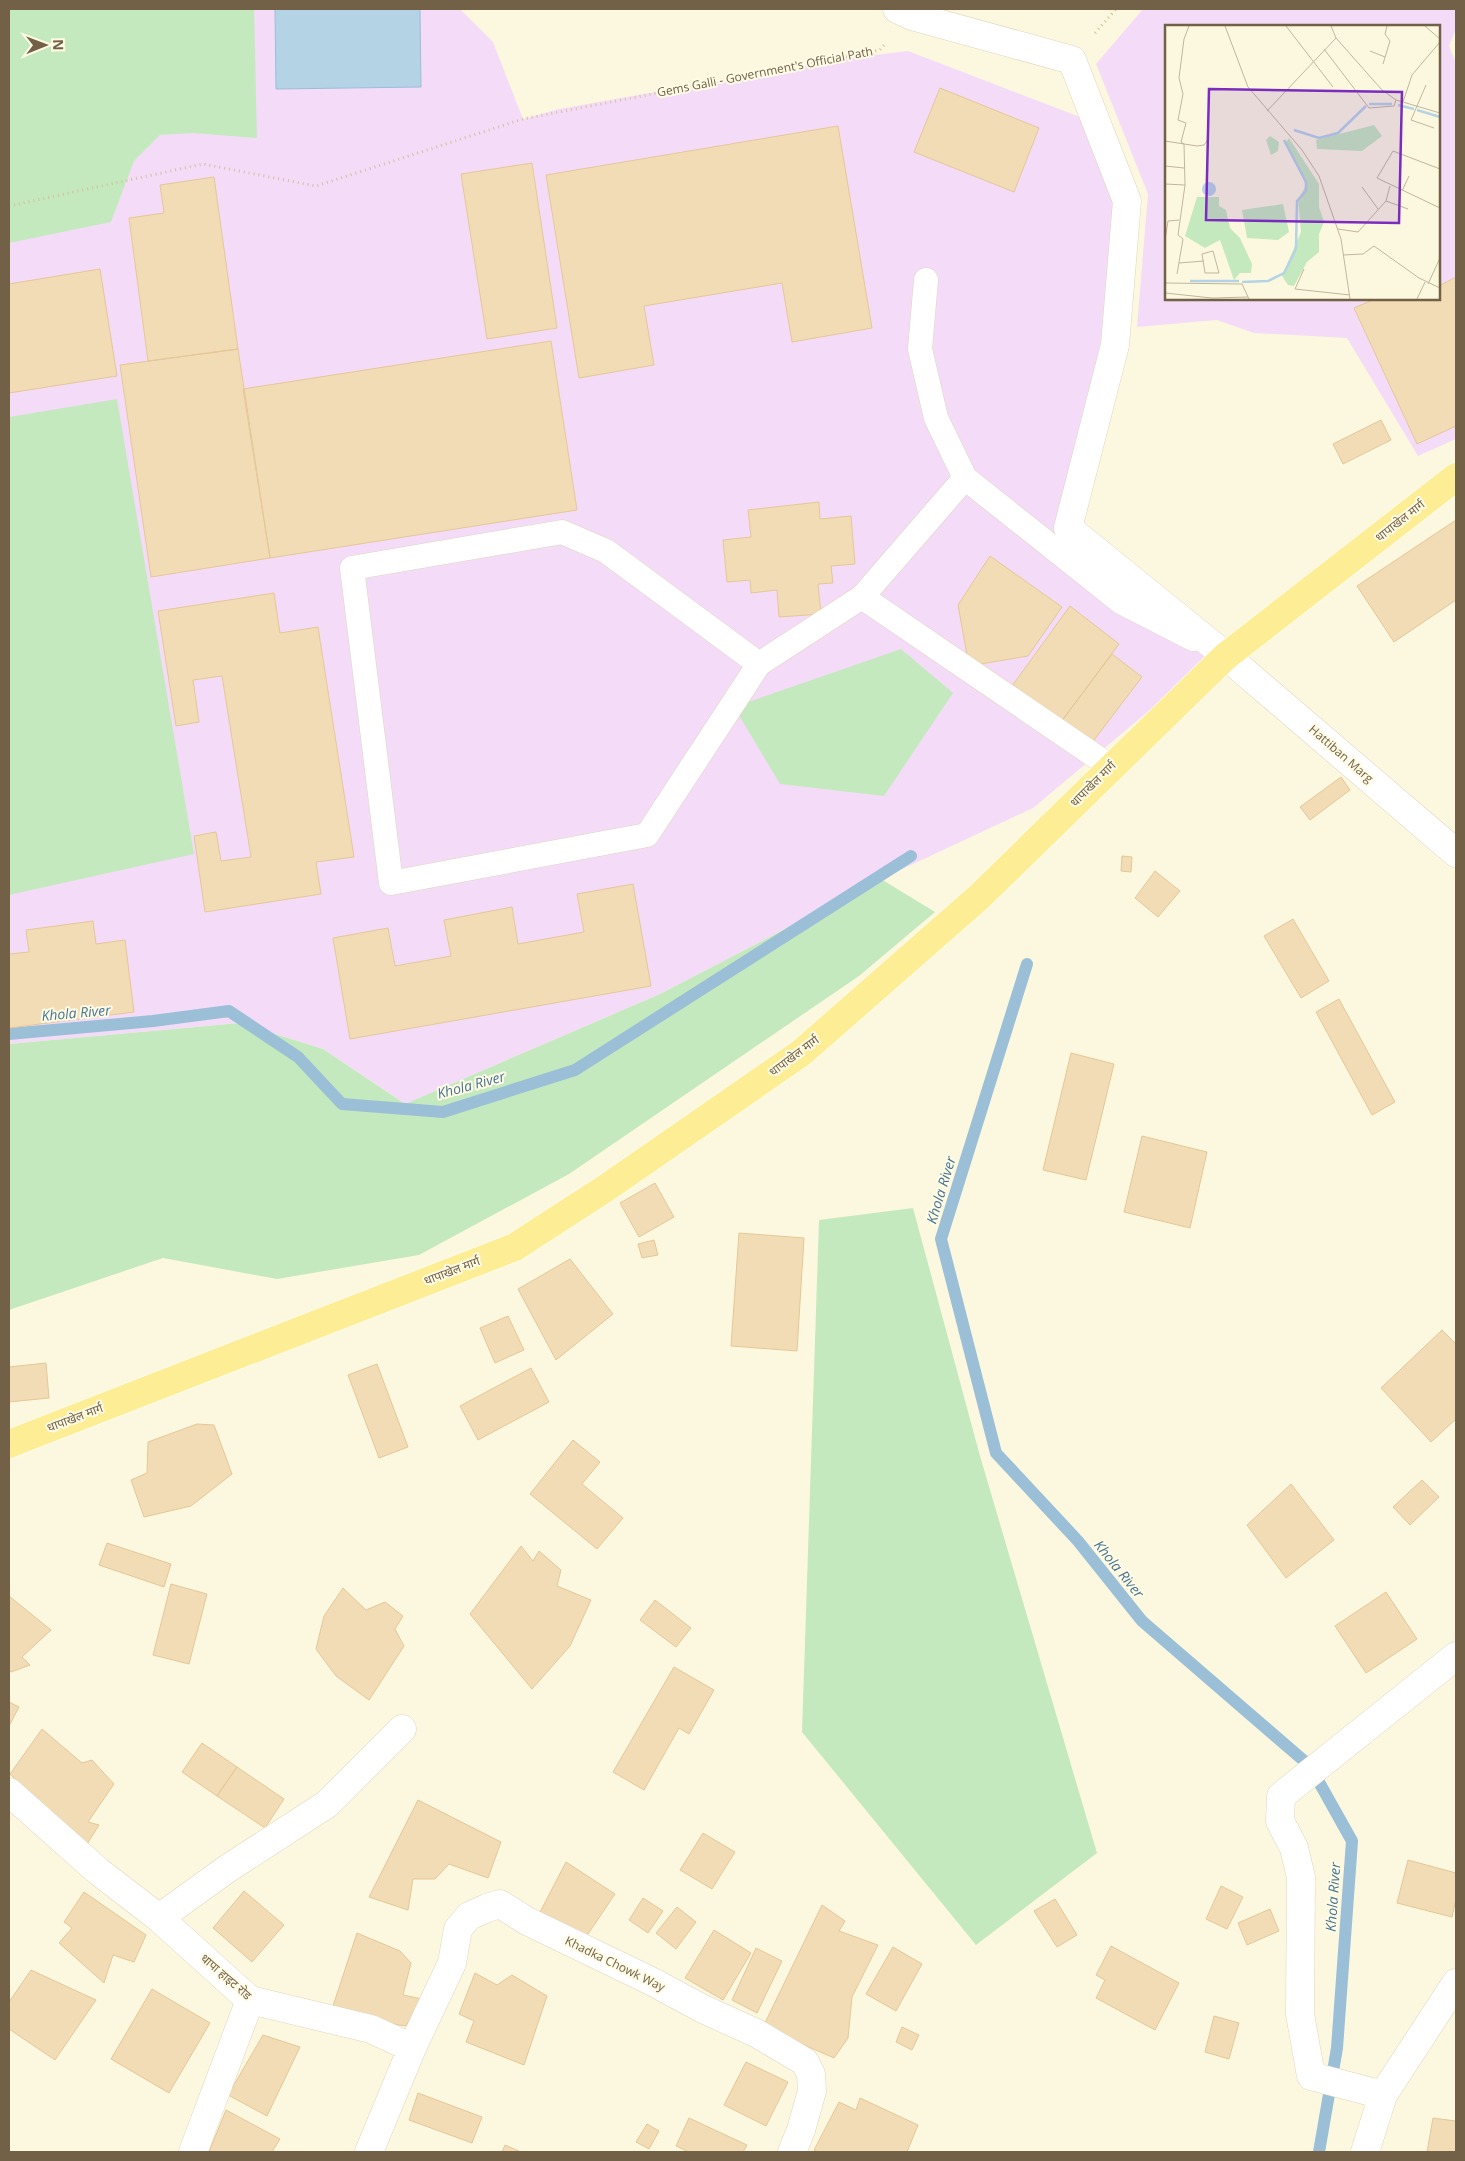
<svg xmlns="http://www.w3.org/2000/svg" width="1465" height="2161" font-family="'Open Sans','Noto Sans Devanagari',sans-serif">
<rect width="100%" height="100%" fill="#fcf8df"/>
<path fill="#f4dcf8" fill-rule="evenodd" d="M9 9H460L493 42 523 119 559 109 841 59 908 51 1080 117 1127 201 1068 528 1211 659 1033 808 881 879 660 994 405 1104 323 1049 240 1023 9 1044Z
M1143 9H1456V29L1449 46 1456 63V439L1418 456 1347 338 1254 333 1217 320 1137 327 1148 194 1096 64ZM1166 26H1439V299H1166Z"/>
<path fill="#c5e9be" d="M9 9H254L257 138 193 133 160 135 134 161 111 222 9 243Z
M117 399 194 854 9 895V417Z
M901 649 953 693 884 796 780 784 734 707Z
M881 879 935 912 859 976 569 1174 419 1255 277 1279 163 1258 9 1310V1044L240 1023 323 1049 405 1104 660 994Z
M913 1208 980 1456 1097 1853 976 1945 802 1732 819 1220Z"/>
<path fill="#b4d3e5" stroke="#9abfd7" d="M275 9H420L421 87 276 89Z"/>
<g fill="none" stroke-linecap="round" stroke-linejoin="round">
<path stroke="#9abfd7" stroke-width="12" d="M1027 964 941 1239 996 1453 1078 1541 1142 1621 1310 1766 1352 1841 1337 2048 1319 2152
M9 1034 153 1021 229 1011 298 1057 342 1104 443 1112 575 1070 911 856"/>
</g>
<path fill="#f2dcb6" stroke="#e5c796" d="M940 88 1039 128 1014 192 914 152Z
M838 126 872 328 792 342 782 283 644 306 654 365 579 378 546 175Z
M532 163 557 328 487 339 461 174Z
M214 177 238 349 148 361 129 218 164 213 160 185Z
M100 269 117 376 9 393V284Z
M1456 277V426L1417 444 1354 308 1375 299H1439V286Z
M551 341 577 510 270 558 243 389Z
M238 349 270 558 151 577 120 365Z
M1381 420 1391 440 1343 464 1333 444Z
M819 502 820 519 851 516 855 564 831 566 833 583 818 584 821 614 779 617 777 590 751 593 750 580 727 582 723 540 751 537 748 510Z
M1456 520V600L1394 642 1357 586Z
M990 556 1062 607 1028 656 969 666 958 605Z
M274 593 280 633 318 627 354 857 316 862 321 894 205 912 194 836 216 832 221 861 251 857 222 676 193 680 199 722 176 726 158 611Z
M1070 606 1119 644 1061 722 1012 686Z
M1112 654 1142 677 1091 744 1061 722Z
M1341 777 1350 790 1310 820 1300 807Z
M1122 856 1132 857 1131 872 1121 871Z
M1155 871 1180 891 1158 917 1135 898Z
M633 884 651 986 350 1039 333 938 388 928 395 966 451 956 444 920 512 907 518 944 584 932 577 894Z
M1293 919 1329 981 1301 998 1264 936Z
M93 921 96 944 125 940 134 1012 9 1028V954L29 952 26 930Z
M1339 999 1395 1102 1372 1115 1316 1012Z
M1071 1053 1114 1064 1086 1180 1043 1170Z
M1142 1136 1207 1152 1190 1228 1124 1212Z
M655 1183 674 1217 639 1237 620 1203Z
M739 1233 804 1238 797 1351 731 1346Z
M654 1240 658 1255 642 1258 638 1244Z
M570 1259 613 1314 556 1360 518 1289Z
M508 1316 524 1350 495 1363 480 1328Z
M1442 1330 1456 1344V1419L1431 1442 1381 1388Z
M46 1363 49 1398 9 1402V1367Z
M377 1364 408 1447 379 1458 348 1375Z
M531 1368 549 1402 478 1440 460 1406Z
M197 1424 214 1425 232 1474 191 1506 144 1517 131 1480 147 1473 148 1442Z
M573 1440 600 1462 582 1484 623 1518 597 1549 530 1494Z
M1422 1480 1439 1497 1410 1525 1393 1507Z
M1291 1484 1334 1540 1286 1578 1247 1525Z
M107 1543 171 1564 164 1587 99 1565Z
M521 1546 533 1561 539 1551 561 1570 557 1586 591 1600 570 1646 532 1689 470 1614Z
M171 1584 207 1594 189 1664 153 1655Z
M343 1588 366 1610 385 1602 403 1616 395 1629 404 1646 369 1700 336 1676 316 1649 324 1616Z
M1386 1592 1417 1639 1366 1673 1335 1626Z
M9 1596 51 1630 22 1657 30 1665 11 1672 9 1670Z
M655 1600 691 1628 676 1647 640 1620Z
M674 1667 714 1690 689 1734 679 1728 644 1790 613 1772Z
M9 1702 19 1707 9 1726Z
M42 1729 82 1763 92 1760 114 1784 88 1822 99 1825 85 1847 10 1774Z
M202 1743 237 1767 217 1796 182 1772Z
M237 1767 284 1799 265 1828 217 1796Z
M418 1800 501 1842 488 1878 449 1864 435 1879H413L408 1910 369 1897Z
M703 1833 735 1852 712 1889 680 1870Z
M1408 1860 1456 1873V1899L1452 1917 1397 1903Z
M566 1862 615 1894 586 1937 539 1914Z
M1221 1886 1243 1897 1227 1929 1206 1919Z
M244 1891 284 1925 252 1962 213 1928Z
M84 1892 146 1935 134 1962 113 1955 104 1983 59 1943 72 1928 64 1922Z
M643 1898 663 1911 648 1933 629 1920Z
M1055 1899 1077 1935 1057 1947 1034 1911Z
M822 1905 845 1921 839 1931 878 1945 852 1997 848 2038 834 2058 763 2027Z
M677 1907 696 1922 676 1949 656 1933Z
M1270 1909 1279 1931 1247 1945 1238 1923Z
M714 1930 751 1953 723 2000 685 1978Z
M357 1933 400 1951 411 1963 403 1995 422 1999 406 2026 380 2022 332 2009Z
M1111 1946 1179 1983 1155 2030 1096 1998 1105 1980 1096 1975Z
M893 1947 922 1964 896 2011 866 1994Z
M756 1948 782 1961 757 2013 732 2000Z
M31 1970 96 2000 55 2060 9 2029V2002Z
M475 1973 497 1985 512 1975 547 1996 524 2065 466 2042 474 2021 459 2014Z
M152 1989 210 2023 169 2093 111 2059Z
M1214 2016 1239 2023 1229 2059 1205 2052Z
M902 2027 919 2035 912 2050 896 2042Z
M263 2035 300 2047 267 2116 228 2095Z
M746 2062 788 2082 766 2126 724 2105Z
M418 2093 482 2117 472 2143 409 2120Z
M860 2098 918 2125 907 2152H818L814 2150 839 2102 856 2110Z
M226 2110 280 2139 272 2152H209Z
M689 2118 747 2145 743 2152H689L676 2146Z
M1433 2118 1456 2121V2152H1427Z
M647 2124 659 2131 649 2149 636 2142Z
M505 2145 521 2152H502Z"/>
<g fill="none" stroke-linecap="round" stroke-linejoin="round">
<defs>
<path id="lane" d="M926 280 920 349 936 418 965 478
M862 597 1111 767
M759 664 606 551 562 532 352 568 391 883 647 835 759 664 862 597 965 478 1121 602 1193 639"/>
<path id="street" d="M897 9 912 16 1072 60 1127 201 1115 345 1068 528 1226 656 1456 853
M9 1792 98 1871 159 1918 250 2000 371 2029 412 2048
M159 1918 227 1869 327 1804 402 1729
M1383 2095 1311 2076 1300 2014 1301 1877 1294 1848 1280 1821 1281 1796 1456 1656
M193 2152 250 2000
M369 2152 412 2048 452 1963 458 1929 469 1916 487 1908 500 1904 527 1921 653 1982 703 2009 756 2033 805 2062 811 2074 812 2091 801 2130 792 2152
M1365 2152 1383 2095 1456 1983"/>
<path id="primary" d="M9 1444 515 1247 606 1188 801 1053 979 897 1226 656 1456 477"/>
</defs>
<use href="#lane" stroke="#e0d5bb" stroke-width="25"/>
<use href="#street" stroke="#e0d5bb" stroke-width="29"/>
<use href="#primary" stroke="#fff" stroke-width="29"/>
<path stroke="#d6bf9a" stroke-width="3" stroke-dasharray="1 4" stroke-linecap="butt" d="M1095 33 1116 9
M9 206 203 164 316 186 523 119 880 50 886 43"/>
<use href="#lane" stroke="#fff" stroke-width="24"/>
<use href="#street" stroke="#fff" stroke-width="28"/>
<use href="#primary" stroke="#fdee95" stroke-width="28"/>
</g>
<g text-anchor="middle" stroke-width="4" stroke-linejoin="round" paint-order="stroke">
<g font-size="12" fill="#726047" stroke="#fffbe5">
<text transform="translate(765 72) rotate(-11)" y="4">Gems Galli - Government's Official Path</text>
<text transform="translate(1400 521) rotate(-38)" y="4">धापाखेल मार्ग</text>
<text transform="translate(1341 754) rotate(41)" y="4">Hattiban Marg</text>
<text transform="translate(1093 784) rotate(-45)" y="4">धापाखेल मार्ग</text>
<text transform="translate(794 1056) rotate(-37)" y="4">धापाखेल मार्ग</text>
<text transform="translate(452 1271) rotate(-21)" y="4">धापाखेल मार्ग</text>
<text transform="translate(75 1418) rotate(-21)" y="4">धापाखेल मार्ग</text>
<text transform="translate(615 1964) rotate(26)" y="4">Khadka Chowk Way</text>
<text transform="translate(226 1977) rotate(41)" y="4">धापा हाइट रोड</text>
</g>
<g font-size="14" font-style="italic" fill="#467594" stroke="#fffbe5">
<text transform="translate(76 1013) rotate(-5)" y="5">Khola River</text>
<text transform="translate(471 1085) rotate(-15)" y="5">Khola River</text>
<text transform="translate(941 1190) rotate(-73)" y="5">Khola River</text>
<text transform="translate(1119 1569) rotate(51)" y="5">Khola River</text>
<text transform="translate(1333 1897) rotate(-86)" y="5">Khola River</text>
</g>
</g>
<g transform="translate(1165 25)">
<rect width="275" height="275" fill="#fcf8df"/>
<path d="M209 100 217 111 197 126 152 124 151 115ZM105 111 114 117 113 126 106 130 101 115ZM124 113 154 159V182L159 197 154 209V227L142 237 129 261 123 260 117 251 136 207 133 175 141 160 121 117ZM32 172H54V181L61 185 65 203 75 213 87 239 86 248H75L69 255 55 215 40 223 20 211ZM118 179 124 207 113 215 82 213 77 185Z" fill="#c5e9be"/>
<path d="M37 164a7 7 0 1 1 14 0a7 7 0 1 1-14 0Z" fill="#b4d3e5"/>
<path fill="none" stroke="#b4d3e5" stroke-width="2.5" d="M204 79H227M233 80 249 84M252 85 275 92M129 105 154 113 173 108 201 81M25 256H74M77 257 103 256 119 248 131 224 132 176 141 166V157L119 115"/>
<path fill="none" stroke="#c1b69d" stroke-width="1" d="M60 1 83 62 137 125 154 151 176 214 185 274M121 1 168 62M166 1 171 13 217 65 231 75 275 88M260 1 275 14M159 24 204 83 229 81 231 75M205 26 220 32M218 39 225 16 220 9 222 1M261 60 246 95 269 103M238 77 247 50 275 17M102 86 171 13M0 116 32 121 39 120 44 113M0 141 19 143M275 144 228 126 212 153 275 183M0 159 20 160M197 162 213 184M237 166 244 151M221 176 243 184M173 204 193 207 221 176 225 161M0 215 3 196 14 195M48 226 54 248H40L37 229ZM178 230 198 229 209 221 254 253 275 263M14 238 39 236M139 244 130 264 185 270M12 249 18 214 13 210 20 160 19 119 16 117 21 98 13 95 18 69 14 53 19 14 24 1M0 258 77 259 84 274M263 259 275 233M0 268 47 273 83 272M252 274 260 257"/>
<path fill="#7b2cbf" fill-opacity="0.15" stroke="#7b2cbf" stroke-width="2.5" d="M44 64 237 67 234 198 41 195Z"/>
<rect width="275" height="275" fill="none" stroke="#726047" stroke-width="2.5"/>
</g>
<rect width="1465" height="2161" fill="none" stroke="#726047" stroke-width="20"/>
<g transform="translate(45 45) rotate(89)" stroke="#fffbe5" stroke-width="4" paint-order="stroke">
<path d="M0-4L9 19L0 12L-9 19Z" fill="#726047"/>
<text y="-8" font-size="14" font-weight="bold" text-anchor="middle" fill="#726047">N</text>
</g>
</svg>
